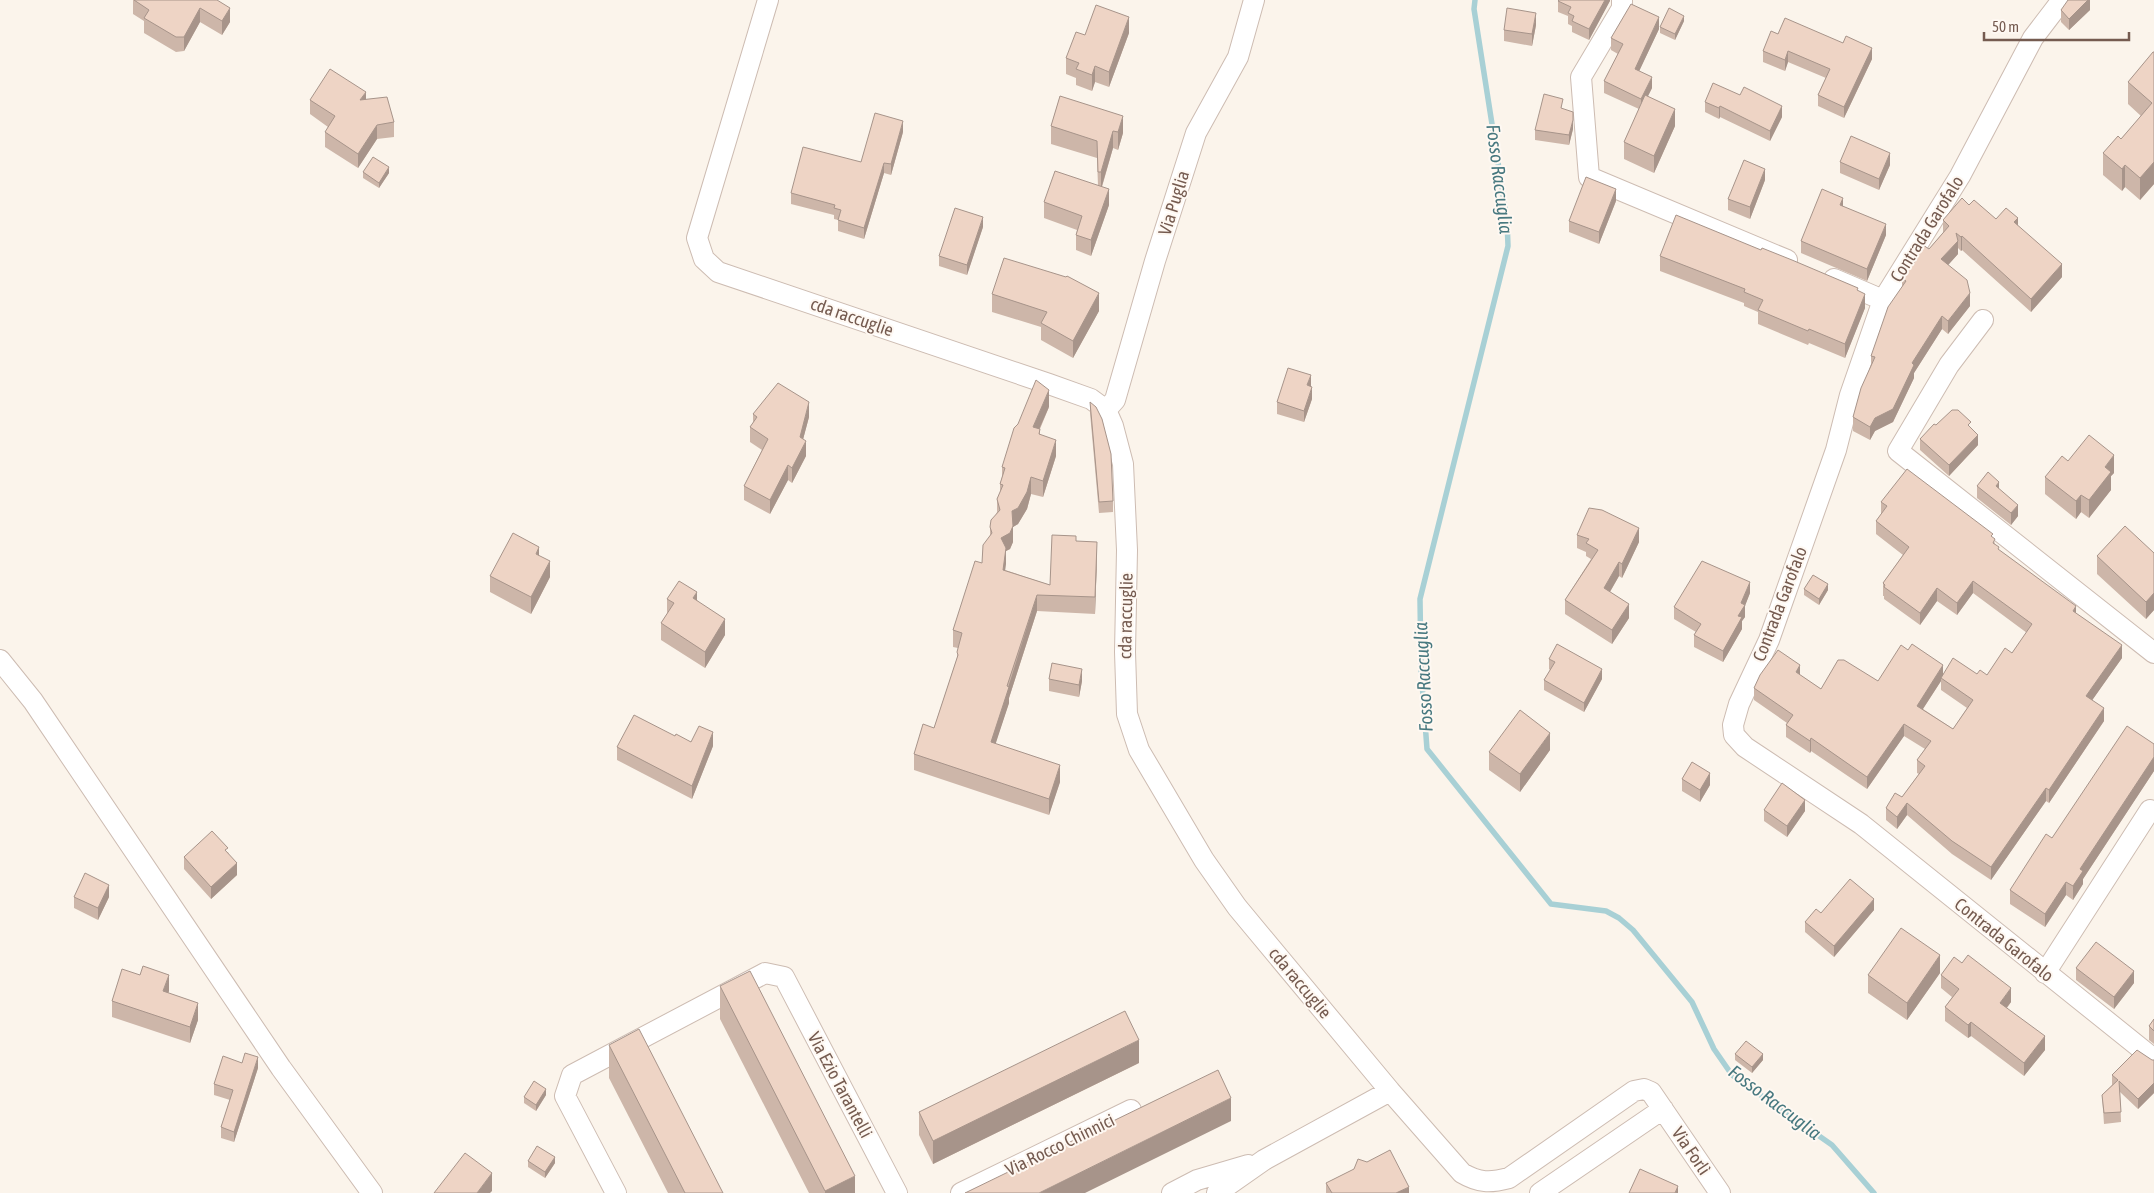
<svg xmlns="http://www.w3.org/2000/svg" width="2154" height="1193" font-family="'Asap Condensed',sans-serif">
<rect width="100%" height="100%" fill="#fbf4eb"/>
<g fill="none" stroke-linecap="round" stroke-linejoin="round">
<path stroke="#a8d0d5" stroke-width="5.5" d="M1475 0 1474 9 1507 220 1508 246 1420 599 1421 669 1427 749 1551 904 1606 911 1619 918 1633 930 1692 1002 1714 1049 1732 1075 1832 1145 1874 1193"/>
<defs>
<path id="street" d="M768 0 697 238 704 259 718 272 1049 384 1091 399 1106 410 1113 426 1123 464 1127 550 1125 652 1127 714 1139 750 1204 860 1237 907 1390 1091 1462 1173C1479 1183 1490 1183 1509 1178L1634 1091 1644 1089 1651 1092 1720 1193
M1622 0V8L1581 77 1589 177 1787 260
M2062 0 2033 38 1960 176 1883 300 1850 395 1836 450 1769 640 1739 704 1733 725 1734 735 1745 747 1861 824 2154 1059
M1834 279 1883 300
M1983 320 1949 365 1898 451 2154 653
M1106 410 1115 400 1155 261 1196 133 1238 57 1254 0
M0 660 33 701 281 1068 372 1193
M2045 973 2150 810
M616 1193 565 1096 572 1075 765 973 784 977 897 1193
M961 1193 1131 1110
M1172 1193 1197 1180 1248 1165
M1217 1193 1264 1160 1390 1091
M1540 1193 1663 1109"/>
</defs>
<use href="#street" stroke="#cdbcb2" stroke-width="22"/>
<use href="#street" stroke="#fff" stroke-width="20"/>
</g>
<path fill="#cdb6a9" fill-rule="evenodd" d="M133 0H217L230 22 222 35 200 22 184 51 176 52 144 33V21L133 14Z
M1610 0 1589 40 1572 32V26L1568 24V16L1558 12V1Z
M2090 0V10L2069 30 2061 22V10Z
M1684 21 1675 40 1660 33V27Z
M1536 25 1532 46 1504 41V30Z
M1659 29 1639 71 1652 88 1648 96 1675 126 1654 173 1624 159V142L1639 109 1604 93V81L1618 54 1611 50V38Z
M1129 33 1109 87 1095 82 1092 91 1076 85V78L1066 74V58L1085 35Z
M1778 34 1872 59 1844 118 1818 106V95L1826 78 1788 62 1785 71 1763 62V51Z
M2154 52V184L2140 200 2125 187 2122 191 2103 175V153L2121 139 2141 116 2128 104V82Z
M1060 96 1123 133 1118 150 1113 148 1102 187 1109 205 1091 256 1076 250V235L1077 230 1044 218V202L1098 186 1097 158 1051 144V126Z
M310 100H366L394 122V137L377 139 358 168 325 147V132L328 127 310 114Z
M1705 102 1782 117 1770 141 1720 117 1719 119 1705 112Z
M1573 129 1569 145 1535 140V130Z
M903 132 891 175 884 173 864 239 838 231V220L834 219V215L791 204V193L861 162Z
M1840 162 1890 165 1879 190 1840 173Z
M363 172 389 173 379 188 363 178Z
M1765 180 1750 219 1728 210V199Z
M1616 201 1599 244 1569 232V221Z
M1969 205 1996 219 2018 226 2062 277 2031 312 1962 250 1961 251 1958 248V254L1948 265 1970 306 1948 334 1942 329 1914 373V378L1893 422 1875 431 1870 440 1853 431V417L1871 364V356L1902 287V278L1915 262V258L1929 249 1943 233V220Z
M1843 206 1886 235 1867 281 1801 253V241Z
M983 227 967 275 939 266V256Z
M1660 256 1858 291 1865 308 1845 358 1809 343 1808 345 1758 324V312L1744 306V303L1660 271Z
M992 294 1099 311 1073 358 1041 340V327L992 312Z
M1312 399 1304 422 1277 414V402Z
M1090 402 1113 501V512L1099 513 1090 413Z
M1049 407 1040 429V435L1056 456 1043 497 1031 494 1027 509 1018 524 1013 527V542L1010 549 1006 551 1005 570 1050 585 1076 541 1097 558 1095 614 1037 611 1009 698V703L995 744 1060 782 1049 815 914 770V754L934 728 957 658 958 648 953 647V630L982 563 990 536V527L997 512V499L1000 493V484L1002 477V467Z
M753 414 809 417 803 439 806 456 792 483 788 480 770 514 744 500V486L762 450 750 442V427L753 423Z
M1936 425 1971 428 1978 445 1949 476 1920 450V439Z
M2068 461 2114 473 2111 476V490L2089 518 2081 512 2076 519 2045 494V477Z
M1977 486 2018 516 2011 525 1977 498Z
M1881 502 1993 538 1995 544 1999 550 2076 613 2122 658 2092 700 2104 721 2049 803 2046 801 1991 880 1952 854 1907 815 1897 829 1886 820V808L1902 797 1919 774 1917 773V760L1925 749 1904 736 1867 789 1811 751 1810 753 1786 737V725L1787 723 1754 700V688L1800 675 1821 689 1943 674H1977L1987 675 2012 653 2027 633 1973 593 1957 615 1937 601 1920 625 1884 599V596H1883V583L1903 555 1876 534V521L1881 514ZM1941 681V690L1967 708 1953 729 1923 709Z
M1577 535 1639 542 1622 578 1619 576 1610 592 1629 618 1612 644 1565 614V600L1591 559 1586 556V552L1577 548Z
M2154 553V610L2146 619 2097 574V556Z
M539 555 550 577 531 614 490 592V576Z
M1804 589 1828 590 1819 605 1804 595Z
M1750 593 1745 605V617L1742 621V629L1723 662 1694 647V635L1696 632 1674 619V607Z
M667 599 697 600 725 635 705 668 661 640V623L667 614Z
M1549 659 1602 679 1584 712 1544 690V680L1550 670 1549 669Z
M1049 679 1082 681 1079 697 1049 691Z
M675 736 691 742 713 746 692 799 617 760V747Z
M2154 744V771L2083 879V884L2073 900 2066 895 2045 927 2010 904V890L2052 838Z
M1550 750 1520 792 1489 770V752Z
M1682 779 1710 785 1700 802 1682 791Z
M1764 810 1805 811 1787 837 1764 821Z
M228 852 237 875 211 899 184 869V857Z
M74 897H109L98 920 74 908Z
M1874 910 1834 957 1805 932V922L1821 913Z
M2076 968 2134 983 2114 1009 2076 980Z
M1940 973 1907 1020 1868 993V975Z
M1941 975 2011 1002 2007 1008 2045 1050 2024 1076 1971 1036 1968 1038 1945 1021V1007L1952 997 1941 988Z
M720 986 855 1193H809L720 1019Z
M169 991 168 993 198 1020 190 1043 112 1017V1001Z
M2154 1019V1044L2149 1040V1026Z
M609 1045 723 1193H668L609 1078Z
M1735 1054 1763 1060 1752 1073 1735 1060Z
M2152 1060H2154V1093L2138 1109 2120 1092 2121 1122 2104 1124 2102 1095 2112 1085V1075Z
M1139 1063 933 1164 919 1135V1112Z
M258 1068 234 1142 221 1138V1127L230 1100 214 1095V1084Z
M546 1095 536 1111 524 1103V1097Z
M528 1161 555 1163 545 1178 528 1167Z
M1326 1183 1409 1193H1326Z"/>
<path fill="#a7948a" d="M1605 0H1610V1L1589 40V29Z
M2088 0H2090V10L2069 30V19Z
M200 8V22L184 51V37Z
M230 8V22L222 35V21Z
M1536 13V25L1532 46V34Z
M1684 16V21L1675 40V34Z
M1129 17V33L1109 87V72Z
M1659 17V29L1635 80V69Z
M1872 48V59L1844 118V107Z
M1788 51V62L1785 71V60Z
M1095 66V82L1092 91V75Z
M1652 77V88L1641 110V99Z
M366 92V106L360 100Z
M1720 106V117L1719 119V108Z
M1782 106V117L1770 141V131Z
M1675 109V126L1654 173V156Z
M1123 116V133L1118 150V132Z
M1573 120V129L1569 145V135Z
M903 121V132L891 175V164Z
M377 125V139L358 168V154Z
M1113 131V148L1101 189V172Z
M1890 153V165L1879 190V179Z
M2154 162V184L2140 200V178Z
M884 163V173L864 239V228Z
M2125 165V187L2122 191V169Z
M389 167V173L379 188V183Z
M1765 169V180L1750 219V207Z
M1109 189V205L1091 256V240Z
M1616 189V201L1599 244V232Z
M1843 198V210L1840 205Z
M983 217V227L967 275V265Z
M2018 218V232L2014 222Z
M1886 224V235L1867 281V269Z
M1962 236V250L1961 251V237Z
M1958 241V254L1941 273V259Z
M2062 264V277L2031 312V299Z
M1099 293V311L1073 358V341Z
M1970 293V306L1948 334V321Z
M1865 294V308L1845 358V344Z
M1942 316V329L1914 373V378L1893 422 1875 431 1870 440V427L1875 418 1912 363Z
M1311 375V387L1307 385Z
M1312 387V399L1304 422V411Z
M1049 390V407L1033 443V427Z
M809 402V417L800 451V437Z
M1978 435V445L1949 476V465Z
M1056 440V456L1043 497V481Z
M806 441V456L792 483V468Z
M2114 455V473L2111 476V490L2089 518V500L2105 467Z
M788 465V480L770 514V500Z
M1031 477V494L1027 509 1018 524 1013 527V542L1010 549 1006 551V564L1003 586 1001 538 1012 511Z
M1999 482V493L1996 486Z
M2081 495V512L2076 519V501Z
M2018 505V516L2011 525V513Z
M1639 528V542L1622 578V564Z
M1097 542V558L1095 614V597Z
M539 547V563L536 554Z
M550 561V577L531 614V597Z
M1619 562V576L1604 602V588Z
M1973 581V593L1957 615V603Z
M1750 582V593L1745 606V617L1742 621V629L1723 662V651L1738 616 1741 603Z
M1828 584V590L1819 605V599Z
M1937 588V601L1920 625V613Z
M697 592V609L693 598Z
M2154 593V610L2146 619V602Z
M1037 595V611L1009 698V703L991 758V742Z
M1629 604V618L1612 644V630Z
M2076 606V618L2073 611Z
M725 619V635L705 668V652Z
M2122 645V658L2086 709V696Z
M1800 665V678L1796 672Z
M1943 665V677L1941 678V681L1917 718V706Z
M1082 669V681L1079 697V685Z
M1602 669V679L1584 712V703Z
M2104 708V721L2049 803V790Z
M1904 724V736L1867 789V777Z
M713 732V746L692 799V786Z
M1550 733V750L1520 792V774Z
M1811 738V751L1810 753V741Z
M2154 757V771L2083 879V884L2073 900V886L2080 869Z
M1060 765V782L1049 815V799Z
M1710 773V785L1700 802V790Z
M2046 788V801L1991 880V867Z
M1805 800V811L1787 837V826Z
M1907 803V815L1897 829V817Z
M237 863V875L211 899V887Z
M2066 882V895L2045 927V914Z
M109 885V897L98 920V908Z
M1874 899V910L1834 957V946Z
M1940 955V973L1907 1020V1003Z
M2134 971V983L2114 1009V997Z
M169 975V991L163 1008V991Z
M2011 988V1002L2000 1016V1003Z
M198 1003V1020L190 1043V1027Z
M1971 1022V1036L1968 1038V1025Z
M2045 1036V1050L2024 1076V1063Z
M1139 1040V1063L933 1164V1141Z
M1763 1054V1060L1752 1073V1067Z
M258 1057V1068L234 1142V1132Z
M2154 1083V1093L2138 1109V1099Z
M546 1089V1095L536 1111V1105Z
M1231 1098V1121L1085 1193H1039Z
M555 1157V1163L545 1178V1172Z
M492 1173V1191L490 1193H477Z
M855 1176V1193H825V1191Z
M1678 1186V1193H1675Z
M1409 1187V1193H1396Z"/>
<path fill="#eed4c5" stroke="#a7948a" d="M134 0H217L230 8 222 21 200 8 184 37H176L144 18 149 10Z
M1559 0H1605L1589 29 1572 21 1574 16 1568 13 1571 7 1558 1Z
M2068 0H2088L2069 19 2061 10Z
M1631 4 1659 17 1635 69 1652 77 1641 99 1604 81 1623 44 1611 38Z
M1096 5 1129 17 1109 72 1095 66 1092 75 1076 69 1079 63 1066 58 1076 32 1085 35Z
M1507 8 1536 13 1532 34 1504 30Z
M1669 8 1684 16 1675 34 1660 27Z
M1785 18 1843 43 1846 36 1872 48 1844 107 1818 95 1830 69 1788 51 1785 60 1763 51 1771 31 1778 34Z
M2153 52H2154V162L2140 178 2125 165 2122 169 2103 153 2118 136 2121 139 2152 103 2128 82Z
M330 69 366 92 360 100 387 97 394 122 377 125 358 154 325 132 335 116 310 100Z
M1713 83 1740 95 1744 87 1782 106 1770 131 1720 106 1719 108 1705 102Z
M1544 94 1563 99 1561 108 1573 112V120L1569 135 1535 130Z
M1645 95 1675 109 1654 156 1624 142Z
M1060 96 1123 116 1118 132 1113 131 1101 172H1098L1097 141 1051 126Z
M875 113 903 121 891 164 884 163 864 228 838 220 841 210 834 208 835 205 791 193 803 147 861 162Z
M1851 136 1890 153 1879 179 1840 162Z
M373 157 389 167 379 183 363 172Z
M1744 160 1765 169 1750 207 1728 199Z
M1055 171 1109 189 1091 240 1076 235 1082 216 1044 202Z
M1586 177 1616 189 1599 232 1569 221Z
M1822 189 1843 198 1840 205 1886 224 1867 269 1801 241Z
M1962 198 1969 205 1974 200 1996 219 2006 208 2018 218 2014 222 2062 264 2031 299 1962 236 1961 237 1956 233 1958 241 1941 259 1967 280 1970 293 1948 321 1942 316 1912 363 1914 365 1893 409 1875 418 1870 427 1853 417 1861 388 1875 357 1871 356 1888 307 1906 281 1902 278 1917 259 1915 258 1923 245 1929 249 1949 226 1943 220Z
M955 208 983 217 967 265 939 256Z
M1676 215 1761 250 1762 248 1792 260 1858 288 1857 290 1865 294 1845 344 1809 329 1808 331 1758 310 1763 300 1744 292 1745 289 1660 256Z
M1004 258 1066 277 1067 276 1099 293 1073 341 1041 323 1047 312 992 294Z
M1288 368 1311 375 1307 385 1312 387 1304 411 1277 402Z
M1036 380 1049 390 1033 427 1040 429 1039 434 1056 440 1043 481 1031 477 1027 492 1018 508 1012 511 1013 526 1010 533 1001 538 1006 548 1003 570 1050 585 1052 535 1076 536V541L1097 542 1095 597 1037 595 1007 686 1009 687 991 742 1060 765 1049 799 914 754 923 724 934 728 958 655 957 652 962 633 953 630 975 561 982 563 983 545 992 533 990 527 991 520 1000 510 997 499 1003 485 1000 484 1005 468 1002 467 1014 428 1018 424Z
M778 383 809 402 800 437 806 441 792 468 788 465 770 500 744 486 768 439 750 427 757 417 753 414Z
M1090 402 1096 407 1102 419 1111 454 1113 501 1099 502Z
M1952 410H1958L1971 422 1968 425 1978 435 1949 465 1920 439 1934 424 1936 425Z
M2089 435 2114 455 2105 467 2111 472 2089 500 2081 495 2076 501 2045 477 2062 456 2068 461Z
M1907 469 1993 534 1991 536 1995 539 1993 543 1999 547 1998 549 2076 606 2073 611 2122 645 2086 696 2104 708 2049 790 2046 788 1991 867 1952 841 1907 803 1897 817 1886 808 1895 793 1902 797 1925 766 1917 760 1931 741 1904 724 1867 777 1811 738 1810 741 1786 725 1793 715 1754 688 1760 675 1778 650 1800 665 1796 672 1821 689 1838 660H1844L1878 681 1901 645 1908 650 1912 644 1943 665 1917 706 1953 729 1973 700 1941 678 1953 658 1977 674 1980 670 1987 675 2005 648 2012 653 2032 624 1973 581 1957 603 1937 588 1920 613 1884 587 1885 585 1883 583 1909 547 1876 521 1887 506 1881 502Z
M1988 472 1999 482 1996 486 2018 505 2011 513 1977 486Z
M1589 508 1602 510 1639 528 1622 564 1619 562 1604 588 1629 604 1612 630 1565 600 1598 550 1586 543 1589 539 1577 535Z
M2125 526 2154 553V593L2146 602 2097 556Z
M513 533 539 547 536 554 550 561 531 597 490 576Z
M1702 561 1750 582 1741 603 1745 605 1738 616 1742 617 1723 651 1694 635 1701 624 1674 607Z
M1813 575 1828 584 1819 599 1804 589Z
M679 581 697 592 693 598 725 619 705 652 661 623 674 603 667 599Z
M1557 644 1602 669 1584 703 1544 680 1555 662 1549 659Z
M1052 663 1082 669 1079 685 1049 679Z
M1520 710 1550 733 1520 774 1489 752Z
M634 715 675 736 676 734 691 742 699 726 713 732 692 786 617 747Z
M2127 726 2154 744V757L2080 869 2083 871 2073 886 2066 882 2045 914 2010 890 2046 834 2052 838Z
M1692 762 1710 773 1700 790 1682 779Z
M1782 783 1805 800 1787 826 1764 810Z
M212 831 228 848 225 850 237 863 211 887 184 857Z
M85 873 109 885 98 908 74 897Z
M1850 879 1874 899 1834 946 1805 922 1816 909 1821 913Z
M1901 928 1940 955 1907 1003 1868 975Z
M2096 942 2134 971 2114 997 2076 968Z
M1968 955 2011 988 2000 1003 2045 1036 2024 1063 1971 1022 1968 1025 1945 1007 1959 989 1941 975 1954 957 1962 963Z
M143 966 169 975 163 991 198 1003 190 1027 112 1001 122 969 140 975Z
M750 971 855 1176 825 1191 720 986Z
M1125 1011 1139 1040 933 1141 919 1112Z
M2154 1019V1031L2149 1026Z
M639 1029 723 1193H685L609 1045Z
M1746 1041 1763 1054 1752 1067 1735 1054Z
M2137 1050 2152 1060H2154V1083L2138 1099 2119 1081 2121 1112 2104 1113 2102 1095 2118 1080 2112 1075Z
M245 1053 258 1057 234 1132 221 1127 233 1090 214 1084 223 1056 242 1063Z
M1218 1070 1231 1098 1039 1193H965Z
M534 1081 546 1089 536 1105 524 1097Z
M537 1146 555 1157 545 1172 528 1161Z
M1390 1150 1409 1187 1396 1193H1332L1326 1183 1354 1169 1358 1159 1367 1162Z
M465 1153 492 1173 477 1193H434Z
M1640 1169 1678 1186 1675 1193H1629Z"/>
<g text-anchor="middle" stroke-width="4" stroke-linejoin="round" paint-order="stroke">
<g font-size="18" fill="#755b50" stroke="#fef8f2">
<text transform="translate(1174 203) rotate(-73)" y="6">Via Puglia</text>
<text transform="translate(1927 229) rotate(-58)" y="6">Contrada Garofalo</text>
<text transform="translate(852 317) rotate(19)" y="6">cda raccuglie</text>
<text transform="translate(1780 604) rotate(-69)" y="6">Contrada Garofalo</text>
<text transform="translate(1126 616) rotate(-89)" y="6">cda raccuglie</text>
<text transform="translate(2004 940) rotate(39)" y="6">Contrada Garofalo</text>
<text transform="translate(1300 983) rotate(50)" y="6">cda raccuglie</text>
<text transform="translate(840 1085) rotate(62)" y="6">Via Ezio Tarantelli</text>
<text transform="translate(1060 1145) rotate(-26)" y="6">Via Rocco Chinnici</text>
<text transform="translate(1691 1151) rotate(56)" y="6">Via Forlì</text>
</g>
<g font-size="19" font-style="italic" fill="#47787f" stroke="#fef8f2">
<text transform="translate(1500 179) rotate(83)" y="7">Fosso Raccuglia</text>
<text transform="translate(1423 677) rotate(-93)" y="7">Fosso Raccuglia</text>
<text transform="translate(1775 1102) rotate(37)" y="7">Fosso Raccuglia</text>
</g>
</g>
<path d="M1984 32v8h145v-8" fill="none" stroke="#755b50" stroke-width="2.5"/>
<text x="1992" y="32" font-size="15" fill="#755b50" stroke="#fef8f2" stroke-width="4" paint-order="stroke">50 m</text>
</svg>
